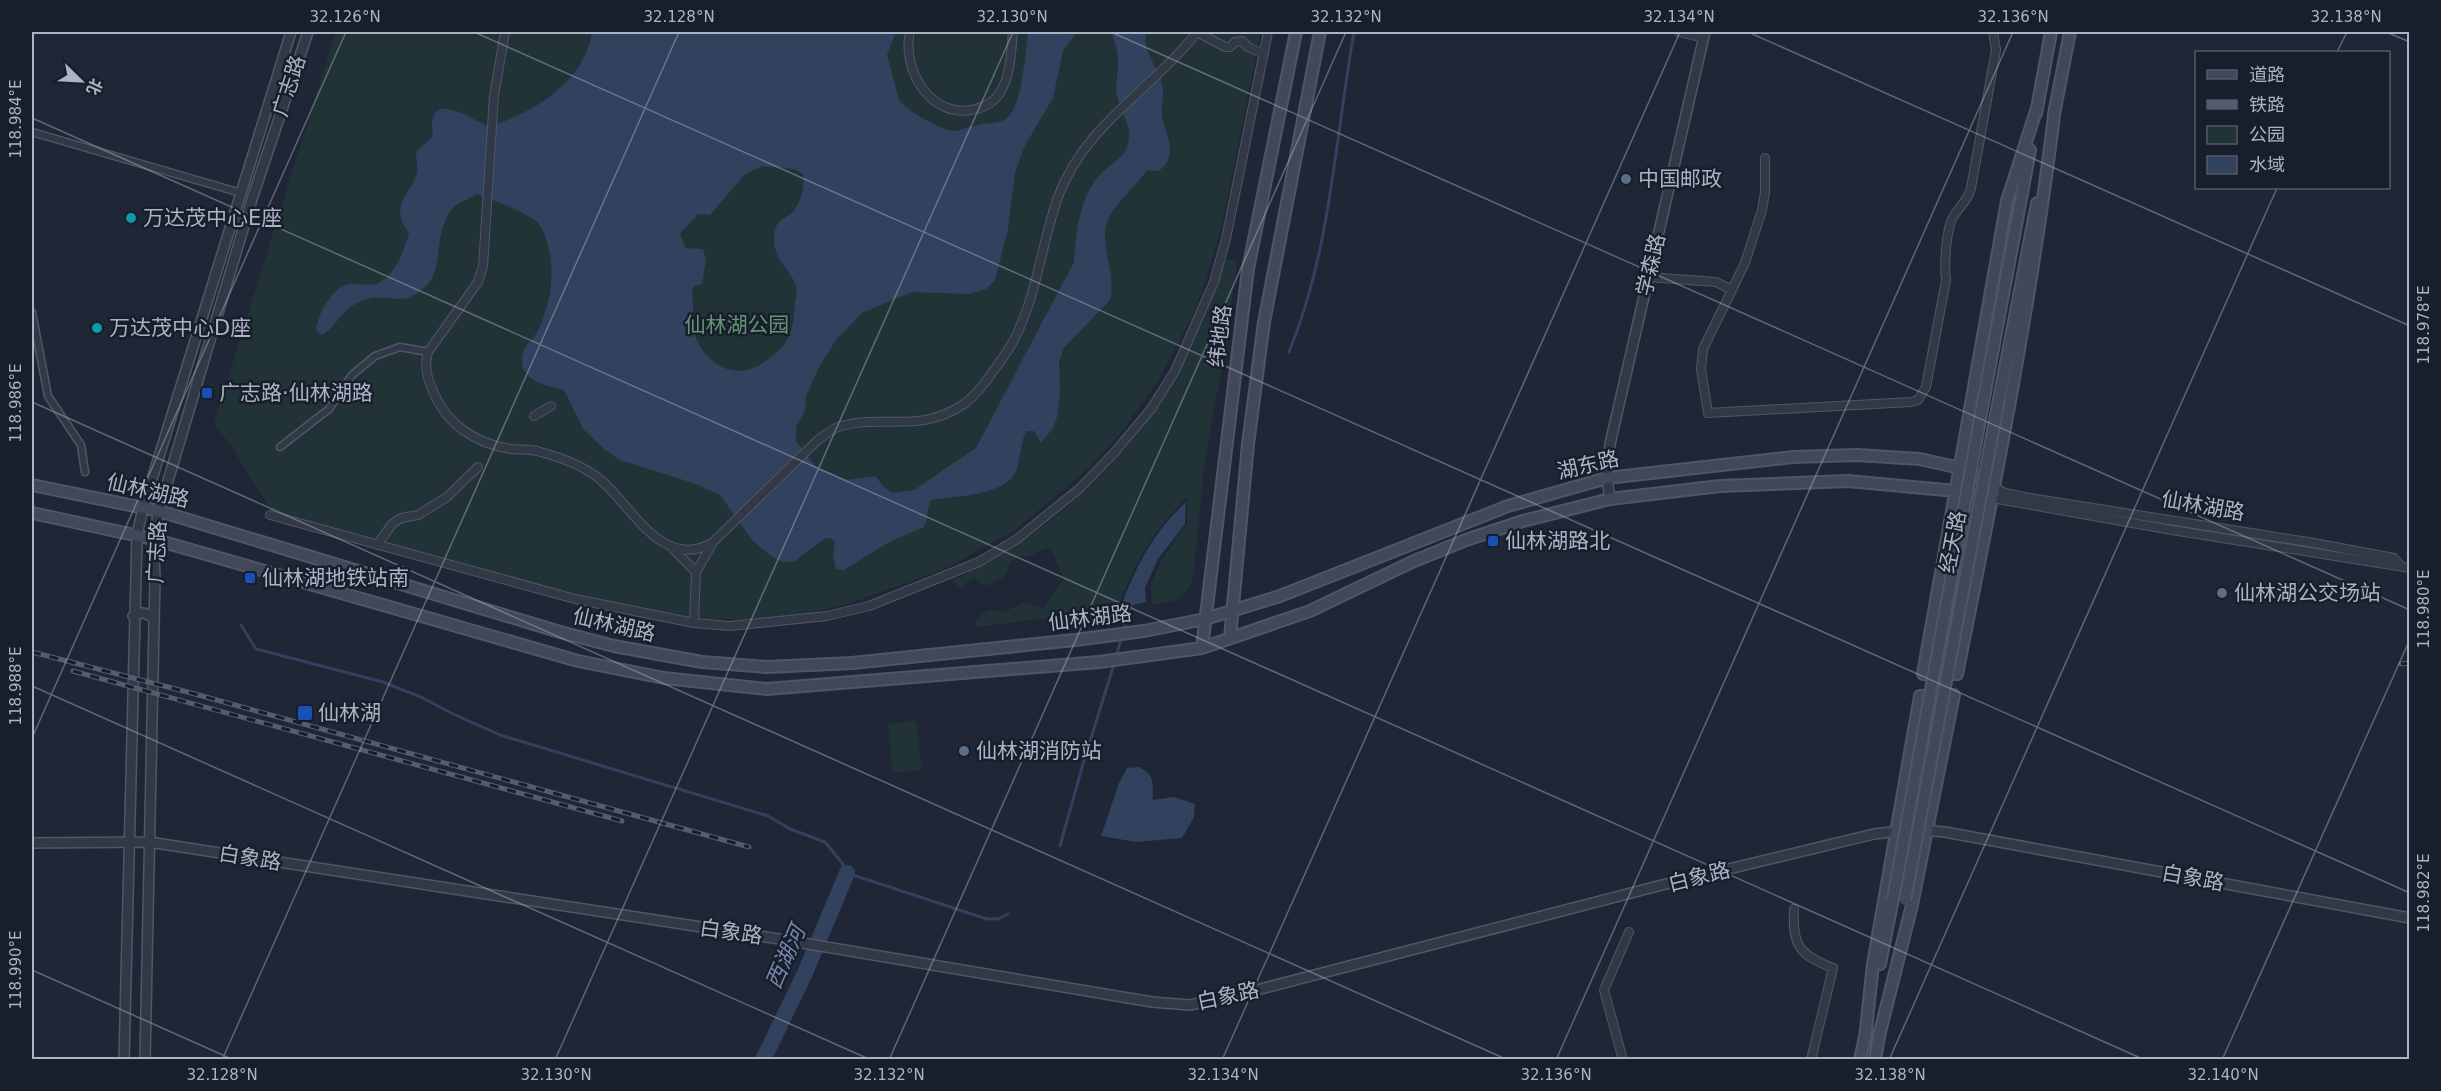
<svg xmlns="http://www.w3.org/2000/svg" width="2441" height="1091" font-family="'DejaVu Sans','Noto Sans SC',sans-serif">
<rect width="100%" height="100%" fill="#1f2736"/>
<path fill="#213337" d="M336 32H1261L1221 230 1196 309 1157 382 1124 429 1089 468 1014 531 942 570 845 605 794 616 748 619H701L651 611 562 591 271 511 231 446 214 423Z
M1226 259 1237 261 1226 344 1205 461 1193 579C1183 602 1175 601 1152 605L1151 584 1161 561 1187 523V498C1149 534 1136 562 1117 609L978 627 975 623 983 613 991 609 1004 612 1023 603 1044 608 1064 579 1053 553 1048 548 1029 556H1019L1011 562 1004 577 987 586 973 578 960 588 952 581C1094 511 1178 408 1226 259Z
M916 721 922 770 893 773 888 724Z"/>
<path fill="#32415e" fill-rule="evenodd" d="M592 32H896L887 55 899 100C905 110 942 131 955 131 962 130 970 126 978 125 990 122 1002 126 1011 113 1022 98 1026 51 1028 32H1077L1063 50 1053 98 1024 147 1015 173 1008 229 995 280 986 289 970 294 912 292 862 313 836 340 819 367 806 396 805 410 796 427V441L815 466 847 480 875 476 884 487 893 493 914 490 976 448 1074 262C1076 233 1079 201 1097 178 1106 166 1124 160 1128 144 1133 126 1120 112 1117 95 1115 84 1118 74 1118 63 1118 53 1115 41 1111 32H1147C1140 47 1158 68 1162 83 1165 94 1161 105 1162 115 1165 135 1180 155 1159 171L1147 170C1135 188 1115 202 1107 222 1099 244 1117 274 1110 300L1063 349 1059 363 1060 390 1057 417 1053 428 1041 443 1034 431H1026C1020 444 1021 459 1016 471 1005 496 955 496 931 500 926 510 929 518 924 527L891 541 844 570 836 569 833 554 835 542 830 538H825L795 561 782 562 772 557 752 540 720 495 693 483 620 460 604 449 583 429 564 390C543 386 512 378 525 348 529 341 535 337 538 330 550 306 554 280 550 254 548 244 544 228 536 221 523 211 493 200 477 194 470 198 459 202 453 208 433 231 444 267 427 285 401 311 392 291 364 300 344 306 338 325 322 335L316 331C317 315 332 287 350 284 358 283 370 287 378 283 396 275 404 250 409 233 390 207 406 199 416 176 419 170 416 160 416 152L433 136C425 87 468 117 489 127 534 112 584 83 592 32ZM762 166 794 169 803 174C805 186 802 198 795 209 788 219 775 218 774 236 772 257 788 267 796 285 798 290 796 297 795 303 793 334 789 346 763 363 729 385 696 357 692 321 691 315 694 309 693 303 692 295 691 293 694 286L702 284 706 260 703 249 686 248 680 234 698 214 710 215 744 175Z
M1186 502 1185 524 1158 559 1145 588 1146 602 1120 608C1136 567 1153 532 1186 502Z
M1139 767C1156 776 1152 783 1153 800L1174 797 1195 804 1194 817 1182 838 1136 842 1101 836 1119 783 1127 768Z"/>
<g fill="none" stroke-linecap="round" stroke-linejoin="round">
<path stroke="#32415e" stroke-width="3" d="M1289 352C1331 250 1335 139 1354 32
M241 625 256 649 383 682 423 698 451 713 500 735 768 816 790 829 825 842 842 863 847 873 987 919H998L1008 914
M1123 632 1131 603
M1116 658 1121 638
M1060 846 1083 764 1114 664"/>
<path stroke="#32415e" stroke-width="16" d="M763 1060 805 973 847 873"/>
<defs>
<path id="pedestrian" d="M32 132 241 193
M32 312 48 396 81 445 85 472
M280 447 329 409 352 375 375 356 400 347 428 352"/>
<path id="minor" d="M505 32 494 96 483 266 478 282 428 352C424 366 427 377 433 391 446 424 475 443 510 449 519 450 528 449 537 451 560 457 586 466 603 482 634 510 663 570 712 543L818 440C825 435 833 428 841 426 886 414 919 434 964 404 976 395 986 382 994 370 1004 356 1014 343 1020 327 1038 286 1043 239 1058 197 1085 124 1152 90 1197 32
M910 32C901 70 932 121 976 109 986 107 996 100 1001 91 1011 73 1011 51 1013 32
M1197 32 1225 47H1230L1235 42 1242 41 1248 47 1264 54
M1679 32 1704 38
M1765 158V192L1762 210 1745 263 1703 349 1701 369 1708 413 1911 402 1918 400 1926 387 1946 280C1944 265 1946 230 1953 217 1959 207 1969 199 1971 188L1996 50 1993 32
M1648 277 1716 282 1730 289
M534 416 551 406
M1994 487 2005 493 2024 497 2314 543 2394 558 2402 567
M1992 498 2172 530 2410 568
M270 515 575 599 694 623 730 626 827 616 869 606 979 562 1017 539 1079 489 1114 453 1151 409 1175 371 1214 282 1226 239 1268 32
M377 545 392 524 401 518 418 515 447 497 478 467
M674 550 696 572
M694 623 696 572 712 544
M1794 909C1792 945 1799 955 1833 968L1811 1060
M1623 1060 1604 990 1629 932"/>
<path id="tertiary" d="M1610 499 1607 478 1610 444 1705 32
M133 616C142 611 146 613 154 618
M1922 830 1945 832 2410 918
M32 843 149 842 779 939 1152 1002 1189 1005 1222 999 1658 886 1874 834 1902 831
M124 1060 137 535 143 508 291 32
M145 1060 155 578 153 539 159 511 253 196 308 32"/>
<path id="secondary" d="M2037 108 2007 201 1923 674H1957C1995 486 2032 298 2055 108
M2036 114 2051 32
M2054 114 2070 32
M1985 392 2030 150
M2000 394 2037 203
M32 485 159 511 560 632 614 646 702 662 767 667 852 663 1075 640 1144 631 1205 619 1280 596 1508 506 1607 478 1793 457 1857 455 1920 459 1960 468 1994 487
M32 513 153 539 578 661 664 678 767 689 1099 662 1202 648 1310 611 1412 562 1466 540 1523 521 1610 499 1720 486 1848 481 1956 491 1992 498
M1230 638 1248 444 1264 322 1320 32
M1202 648 1248 269 1296 32
M1880 964 1893 899
M1865 1038 1873 964 1920 696 1954 695 1912 905 1879 1036
M1860 1060 1866 1032
M1875 1060 1880 1030"/>
</defs>
<use href="#pedestrian" stroke="#505665" stroke-width="9"/>
<use href="#minor" stroke="#505665" stroke-width="10"/>
<use href="#tertiary" stroke="#505665" stroke-width="12"/>
<use href="#secondary" stroke="#505665" stroke-width="14"/>
<use href="#pedestrian" stroke="#323946" stroke-width="6"/>
<use href="#minor" stroke="#323946" stroke-width="8"/>
<use href="#tertiary" stroke="#323946" stroke-width="9"/>
<use href="#secondary" stroke="#404859" stroke-width="10"/>
<defs>
<path id="rail" d="M32 652 195 694 749 847
M2401 664 2410 663
M73 671 622 821"/>
</defs>
<use href="#rail" stroke="#545d6e" stroke-width="5"/>
<use href="#rail" stroke="#181e2b" stroke-width="3" stroke-dasharray="9" stroke-linecap="butt"/>
<defs>
<path id="secondary-bridge" d="M1893 899 1985 392
M1905 900 2000 394"/>
</defs>
<use href="#secondary-bridge" stroke="#505665" stroke-width="14" stroke-linecap="butt"/>
<use href="#secondary-bridge" stroke="#404859" stroke-width="10"/>
</g>
<path fill="none" stroke="#acb3c4" stroke-width="1.5" stroke-opacity="0.45" d="M474 32 2410 893M1111 32 2410 610M1748 32 2410 326M2386 32 2410 42M2337 52 2347 32M32 118 2145 1060M32 402 1508 1060M32 686 871 1060M32 738 346 32M32 970 234 1060M222 1060 679 32M555 1060 1013 32M889 1060 1346 32M1222 1060 1680 32M1556 1060 2013 32M1889 1060 2277 188M2222 1060 2410 639"/>
<g fill="#5c6f8a" stroke="#181e2b" stroke-width="2">
<circle cx="1626" cy="179" r="6"/>
<circle cx="2222" cy="593" r="6"/>
<circle cx="964" cy="751" r="6"/>
</g>
<g fill="#0f9aa8" stroke="#181e2b" stroke-width="2">
<circle cx="131" cy="218" r="6"/>
<circle cx="97" cy="328" r="6"/>
</g>
<g fill="#1a4fb4" stroke="#181e2b" stroke-width="2">
<rect x="201" y="387" width="12" height="12" rx="3"/>
<rect x="1487" y="535" width="12" height="12" rx="3"/>
<rect x="244" y="572" width="12" height="12" rx="3"/>
<rect x="297" y="705" width="16" height="16" rx="3"/>
</g>
<g text-anchor="middle" stroke-width="5" stroke-linejoin="round" paint-order="stroke">
<g font-size="21" fill="#acb3c4" stroke="#181e2b">
<text transform="translate(289 86) rotate(-72)" y="7">广志路</text>
<text transform="translate(1651 265) rotate(-77)" y="7">学森路</text>
<text transform="translate(1220 336) rotate(-83)" y="7">纬地路</text>
<text transform="translate(1588 465) rotate(-13)" y="7">湖东路</text>
<text transform="translate(148 491) rotate(13)" y="7">仙林湖路</text>
<text transform="translate(2203 506) rotate(10)" y="7">仙林湖路</text>
<text transform="translate(1953 542) rotate(-79)" y="7">经天路</text>
<text transform="translate(157 552) rotate(-87)" y="7">广志路</text>
<text transform="translate(1090 618) rotate(-7)" y="7">仙林湖路</text>
<text transform="translate(614 625) rotate(13)" y="7">仙林湖路</text>
<text transform="translate(250 858) rotate(9)" y="7">白象路</text>
<text transform="translate(1699 877) rotate(-14)" y="7">白象路</text>
<text transform="translate(2193 878) rotate(10)" y="7">白象路</text>
<text transform="translate(731 932) rotate(8)" y="7">白象路</text>
<text transform="translate(1228 996) rotate(-12)" y="7">白象路</text>
</g>
<g font-size="21" fill="#acb3c4" stroke="#181e2b" text-anchor="start">
<text x="1638" y="186">中国邮政</text>
<text x="143" y="225">万达茂中心E座</text>
<text x="109" y="335">万达茂中心D座</text>
<text x="219" y="400">广志路·仙林湖路</text>
<text x="1505" y="548">仙林湖路北</text>
<text x="262" y="585">仙林湖地铁站南</text>
<text x="2234" y="600">仙林湖公交场站</text>
<text x="318" y="720">仙林湖</text>
<text x="976" y="758">仙林湖消防站</text>
</g>
<g font-size="21" fill="#649473" stroke="#181e2b">
<text x="737" y="332">仙林湖公园</text>
</g>
<g font-size="22" font-style="italic" fill="#7487ac" stroke="#181e2b">
<text transform="translate(785 957) rotate(-66)" y="8">西湖河</text>
</g>
</g>
<rect width="2441" height="1091" fill="none" stroke="#181e2b" stroke-width="66"/>
<rect x="2195" y="51" width="195" height="138" fill="#181e2b" stroke="#535a68" stroke-width="1.5"/>
<rect x="2207" y="70" width="30" height="9" fill="#404859" stroke="#535a68" stroke-width="1.5"/>
<text x="2249" y="81" font-size="18" fill="#acb3c4">道路</text>
<rect x="2207" y="100" width="30" height="9" fill="#545d6e" stroke="#535a68" stroke-width="1.5"/>
<text x="2249" y="111" font-size="18" fill="#acb3c4">铁路</text>
<rect x="2207" y="126" width="30" height="18" fill="#213337" stroke="#535a68" stroke-width="1.5"/>
<text x="2249" y="141" font-size="18" fill="#acb3c4">公园</text>
<rect x="2207" y="156" width="30" height="18" fill="#32415e" stroke="#535a68" stroke-width="1.5"/>
<text x="2249" y="171" font-size="18" fill="#acb3c4">水域</text>
<g transform="translate(81 81) rotate(114)" stroke="#181e2b" stroke-width="4.5" paint-order="stroke">
<path d="M0-4.5L10 22L0 15L-10 22Z" fill="#acb3c4"/>
<text y="-9" font-size="16" font-weight="bold" text-anchor="middle" fill="#acb3c4">北</text>
</g>
<rect x="33" y="33" width="2375" height="1025" fill="none" stroke="#acb3c4" stroke-width="2"/>
<g font-size="15" text-anchor="middle" fill="#acb3c4">
<text x="345" y="22">32.126°N</text>
<text x="679" y="22">32.128°N</text>
<text x="1012" y="22">32.130°N</text>
<text x="1346" y="22">32.132°N</text>
<text x="1679" y="22">32.134°N</text>
<text x="2013" y="22">32.136°N</text>
<text x="2346" y="22">32.138°N</text>
<text transform="translate(16 119) rotate(-90)" y="5">118.984°E</text>
<text transform="translate(2424 325) rotate(-90)" y="5">118.978°E</text>
<text transform="translate(16 403) rotate(-90)" y="5">118.986°E</text>
<text transform="translate(2424 609) rotate(-90)" y="5">118.980°E</text>
<text transform="translate(16 686) rotate(-90)" y="5">118.988°E</text>
<text transform="translate(2424 893) rotate(-90)" y="5">118.982°E</text>
<text transform="translate(16 970) rotate(-90)" y="5">118.990°E</text>
<text x="222" y="1080">32.128°N</text>
<text x="556" y="1080">32.130°N</text>
<text x="889" y="1080">32.132°N</text>
<text x="1223" y="1080">32.134°N</text>
<text x="1556" y="1080">32.136°N</text>
<text x="1890" y="1080">32.138°N</text>
<text x="2223" y="1080">32.140°N</text>
</g>
</svg>
